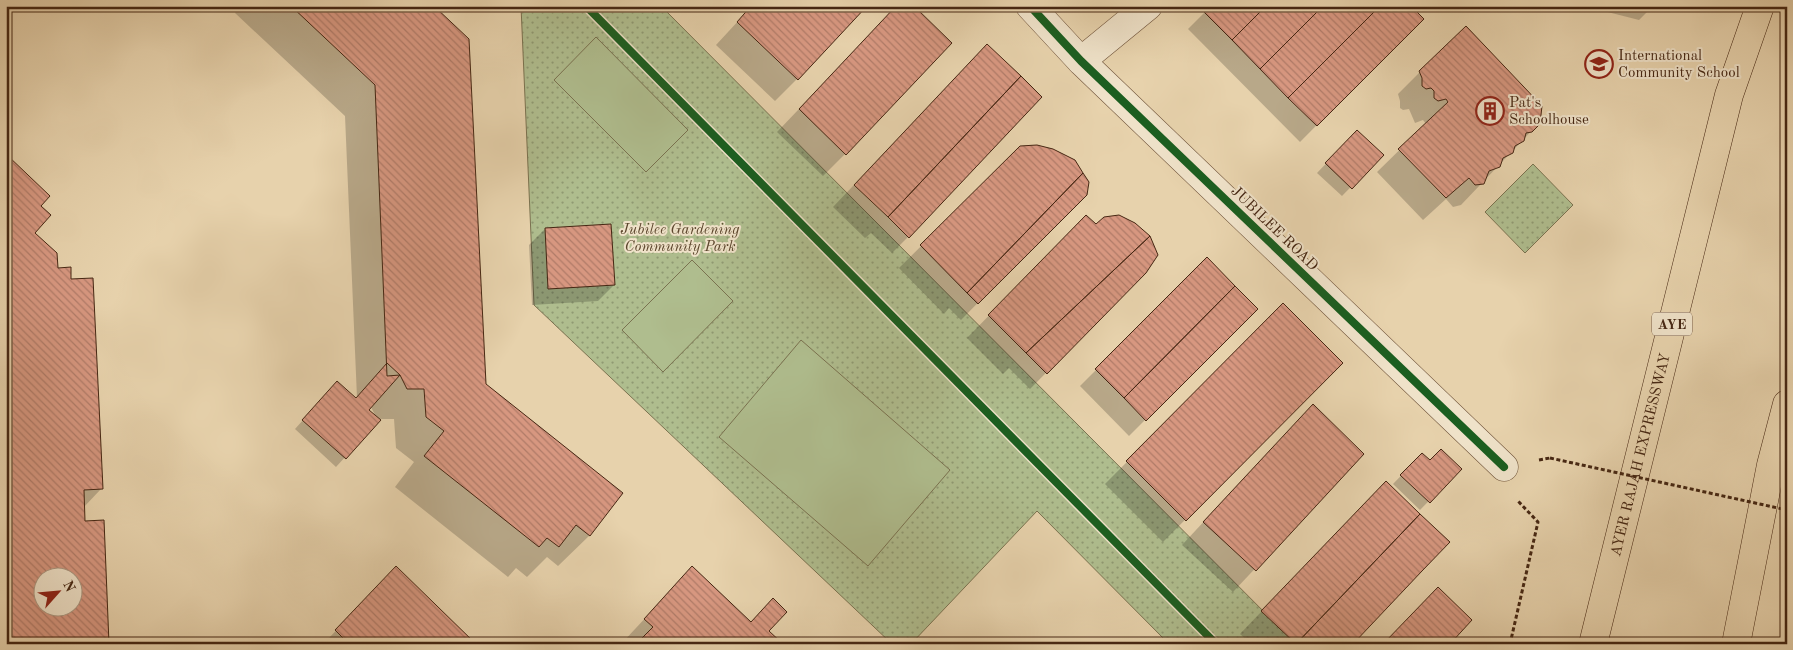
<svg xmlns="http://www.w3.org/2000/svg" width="1793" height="650" font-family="'Old Standard TT',serif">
<defs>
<pattern id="grass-dots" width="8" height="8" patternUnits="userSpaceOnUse" patternTransform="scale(1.25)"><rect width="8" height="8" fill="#afbd8e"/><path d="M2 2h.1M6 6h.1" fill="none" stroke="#909a73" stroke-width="1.8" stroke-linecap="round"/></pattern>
<pattern id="building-back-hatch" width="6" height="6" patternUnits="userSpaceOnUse" patternTransform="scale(1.25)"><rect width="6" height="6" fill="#d79780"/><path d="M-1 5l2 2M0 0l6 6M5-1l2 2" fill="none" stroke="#b07b68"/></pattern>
</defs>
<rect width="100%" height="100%" fill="#e7d2ac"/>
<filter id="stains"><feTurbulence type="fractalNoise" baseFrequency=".004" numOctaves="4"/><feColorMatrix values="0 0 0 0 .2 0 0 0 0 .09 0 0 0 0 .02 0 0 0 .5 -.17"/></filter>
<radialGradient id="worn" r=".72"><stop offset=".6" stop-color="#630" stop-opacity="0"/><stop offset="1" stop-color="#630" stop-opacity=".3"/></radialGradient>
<path fill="url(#grass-dots)" stroke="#7a7250" d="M521 6H661L1296 644H1169L1037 511 911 644H892L534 305Z
M1533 164 1573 205 1525 253 1485 212Z"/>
<path fill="#afbd8e" stroke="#7a7250" d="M596 37 688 130 646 172 554 80Z
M692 260 733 301 663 372 622 330Z
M801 340 950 470 868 566 719 437Z"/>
<path fill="#0003" fill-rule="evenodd" d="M240 6H433L484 385 621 493 589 536 558 566 547 557 527 577 516 568 508 577 395 487 414 462 396 448 394 419H377L379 420 336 467 295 429 329 391 356 399 357 398 345 116 235 13ZM371 407 376 417 367 410Z
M752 6 797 79 775 101 716 45Z
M1211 6 1422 19 1300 142 1188 29Z
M1584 6H1653L1639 20Z
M883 21 845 154 823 176 777 132Z
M965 68 908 237 892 253 871 233 865 238 833 207Z
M1420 72 1539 123 1461 205 1453 207 1446 199 1423 220 1377 172 1426 124 1423 120 1415 123 1409 109 1403 110 1400 108V101L1398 94Z
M1357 131 1382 155 1342 196 1317 173Z
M1021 147 1085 194 961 320 949 308 944 314 899 268Z
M6 156 39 206 34 233 57 269 70 280 101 489 84 507V522L108 644H6ZM42 578H72V608H42Z
M1086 216 1145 273 1030 389 1009 368 1003 374 967 338Z
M545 229 614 285 598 301 532 305 529 245Z
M1207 259 1256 309 1129 436 1080 386Z
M1283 305 1341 363 1163 542 1105 484Z
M1291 428 1363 454 1233 592 1182 545Z
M1422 454 1430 462 1460 469 1420 510 1393 484Z
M1364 504 1352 644H1251L1240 634Z
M396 568 475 644H332L327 640Z
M692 568 750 623 767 631 781 644H621Z"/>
<path fill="url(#building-back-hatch)" stroke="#462713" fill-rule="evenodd" d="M291 6H434L469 39 486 384 623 493 590 536 576 525 559 547 547 538 539 547 424 456 444 431 426 417 424 389H407L400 375 387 376 375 85Z
M751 6H867L798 80 737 22Z
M896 6H914L952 43 846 155 799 109Z
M1209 6H1266L1232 40 1204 12Z
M1266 6H1323L1260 69 1232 40Z
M1323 6H1380L1288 98 1260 69Z
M1380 6H1411L1424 19 1317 126 1288 98Z
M1466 26 1542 106 1540 124 1532 132 1526 133 1524 141 1515 146 1513 153 1503 158 1500 167 1489 171 1484 184 1475 185 1469 178 1446 198 1398 149 1448 102 1446 99 1438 101 1434 98V91L1431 88 1426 89 1422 86V78L1419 71Z
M987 44 1021 76 888 217 854 185Z
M1021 76 1042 97 909 238 888 217Z
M1357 130 1384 155 1352 189 1325 163Z
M1037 145 1053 149 1075 160 1083 173 967 293 920 245 1020 146Z
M6 154 50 196 41 206 51 215 35 233 57 253 58 268 71 267V279L93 278 103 489 84 490 85 521 104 520 109 644H8L6 615ZM42 578H72V608H42Z
M1083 173 1089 182 1087 195 978 304 967 293Z
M1086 215 1096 224 1104 217 1119 215 1135 223 1150 236 1026 353 988 315Z
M611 224 615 285 548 289 545 228Z
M1150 236 1158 255 1146 273 1047 374 1026 353Z
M1207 257 1235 286 1124 398 1095 369Z
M1235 286 1258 309 1146 421 1124 398Z
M1283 303 1343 363 1186 521 1126 461Z
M387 363 400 375 369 410 381 420 346 459 302 420 337 381 356 398Z
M1313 404 1364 454 1256 571 1203 522Z
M1441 449 1462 469 1430 503 1400 475 1422 453 1430 460Z
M1386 481 1420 514 1296 644 1261 611Z
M1420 514 1450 542 1422 571 1353 644H1296Z
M396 566 476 644H349L335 630Z
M692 566 751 622 773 598 787 612 769 631 783 644H648L642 638 653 627 644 619Z
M1438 587 1472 620 1450 644H1383Z"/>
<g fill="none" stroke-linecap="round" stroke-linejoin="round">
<defs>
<path id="minor" d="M1030 6 1081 61 1504 467
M1081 61 1148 6"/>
<g id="highway">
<path id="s1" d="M1593 644 1729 95 1760 6"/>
<path d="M1736 644 1771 465 1787 404"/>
</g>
</defs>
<use href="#minor" stroke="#6e5239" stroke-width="29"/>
<use href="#highway" stroke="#462713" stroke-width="29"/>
<path stroke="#462713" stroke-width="3" stroke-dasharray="4 2.5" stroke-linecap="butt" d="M1539 460 1550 458
M1510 644 1538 522 1517 500"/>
<use href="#minor" stroke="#efe2c9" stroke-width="28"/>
<use href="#highway" stroke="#e7d2ac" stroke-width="28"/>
<path stroke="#462713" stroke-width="3" stroke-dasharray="4 2.5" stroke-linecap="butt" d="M1550 458 1787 510"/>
<defs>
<path id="cycleway" d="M586 6 1216 644
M1030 6 1081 61 1504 467"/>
</defs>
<use href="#cycleway" stroke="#efe2c9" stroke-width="11"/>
<use href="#cycleway" stroke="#1b5e20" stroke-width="8"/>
</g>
<defs>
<symbol id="school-ring" viewBox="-11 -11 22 22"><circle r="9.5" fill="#efe2c9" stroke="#8f2418" stroke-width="1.5"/><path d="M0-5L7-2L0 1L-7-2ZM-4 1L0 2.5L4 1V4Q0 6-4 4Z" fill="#8f2418"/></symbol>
<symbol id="building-ring" viewBox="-11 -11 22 22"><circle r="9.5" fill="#efe2c9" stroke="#8f2418" stroke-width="1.5"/><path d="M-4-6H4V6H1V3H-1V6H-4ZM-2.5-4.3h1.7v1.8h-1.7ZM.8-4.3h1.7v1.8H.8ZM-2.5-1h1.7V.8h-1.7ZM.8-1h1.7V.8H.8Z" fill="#8f2418"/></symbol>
</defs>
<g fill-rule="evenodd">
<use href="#school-ring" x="1583" y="48" width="32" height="32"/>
<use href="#building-ring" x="1474" y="95" width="32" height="32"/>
</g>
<g text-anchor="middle" stroke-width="4" stroke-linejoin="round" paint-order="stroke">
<rect fill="#efe2c9" stroke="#795f4a" stroke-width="1" x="1652" y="312.5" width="40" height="23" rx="4"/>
<g font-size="14" font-weight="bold" fill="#462713">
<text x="1672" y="329">AYE</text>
</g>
<g font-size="15" fill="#462713" stroke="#efe2c9" text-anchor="start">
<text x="1618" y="60">International<tspan x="1618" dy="17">Community School</tspan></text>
<text x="1509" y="107">Pat's<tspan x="1509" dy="17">Schoolhouse</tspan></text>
</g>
<g font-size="15" fill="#462713" stroke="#efe2c9">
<text transform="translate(1275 228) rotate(44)" y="5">JUBILEE ROAD</text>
<text dy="5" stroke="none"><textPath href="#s1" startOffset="195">AYER RAJAH EXPRESSWAY</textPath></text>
</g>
<g font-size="15" font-style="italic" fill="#5b452c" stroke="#efe2c9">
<text x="680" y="234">Jubilee Gardening<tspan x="680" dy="17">Community Park</tspan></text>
</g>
</g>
<rect width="1793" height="650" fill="none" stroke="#e7d2ac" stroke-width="25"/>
<rect x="8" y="8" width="1778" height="635" fill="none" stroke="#462713" stroke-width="2.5"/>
<rect x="12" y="12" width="1768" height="625" fill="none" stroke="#462713"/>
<g transform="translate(58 592) rotate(63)"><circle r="24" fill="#efe2c9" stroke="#ab9780"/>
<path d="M0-4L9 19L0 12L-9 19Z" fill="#8f2418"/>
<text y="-8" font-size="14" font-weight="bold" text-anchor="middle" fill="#462713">N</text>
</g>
<rect width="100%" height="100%" filter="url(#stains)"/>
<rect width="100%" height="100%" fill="url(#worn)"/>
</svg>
